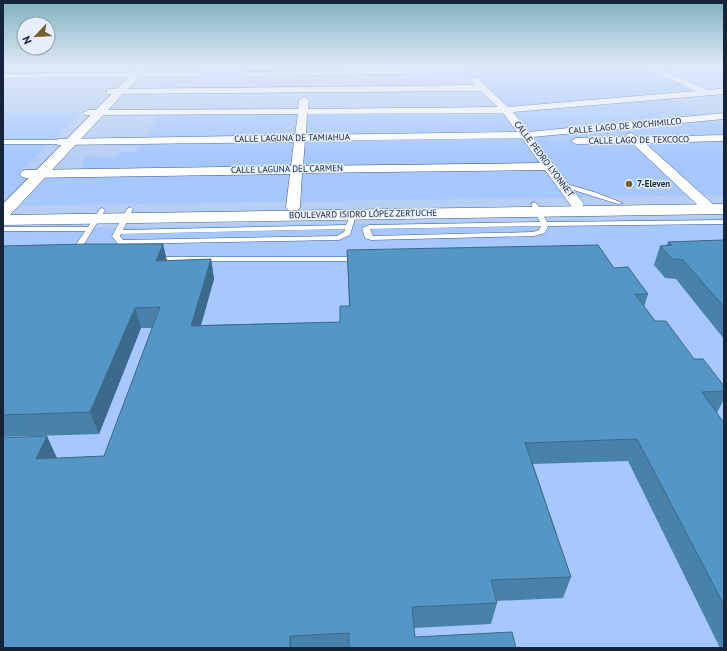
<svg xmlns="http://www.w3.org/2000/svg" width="727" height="651" font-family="'PT Sans',sans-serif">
<rect width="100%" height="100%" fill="#b7cef4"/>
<path fill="#a6c7ff" d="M457 66H642L701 92 660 96 724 127V195L3 206V113H82L22 169H81L85 157 117 158 121 152H135L158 116 505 109Z
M724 218V648H3V229Z"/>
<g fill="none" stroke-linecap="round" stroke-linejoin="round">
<defs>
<path id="lane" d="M3 140H58L61 142 58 144H3Z
M563 183 594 192 623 203 618 204 561 186 560 185Z
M534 202 537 204 547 222 724 220V224L548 226 545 233 534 236 371 240 365 238 362 228 369 225 540 222 531 204ZM541 226 539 230 533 232 373 236 370 229Z
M130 207 133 209 123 230 346 225 351 214 353 213 356 215 350 235 339 240 118 244 112 236 127 209ZM345 229 344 232 337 236 123 240 120 236 121 234Z
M102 208 105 210 78 254 74 256 70 254 85 231H3V227H88L100 209Z
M153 257H359L363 259 359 261H156L152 259Z"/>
<path id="street" d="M641 66H653L708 90 724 88V94L513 112 528 132 724 113V119L532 137 584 204 582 207H572L545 170 302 173 300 207 298 210H288L286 207 290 174 26 178 22 177 20 174 22 171 26 170 291 166 294 142 58 145 53 142 58 139 295 135 298 114 85 115 83 113 88 110 298 109 299 100 304 97 309 100 308 109 498 107 480 91 107 94 106 92 107 90 110 89 475 85 470 80 474 78H477L508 107 696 91ZM503 113 517 132 306 135 307 114ZM522 138 540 163 303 166 305 141Z
M463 69H466V73L247 76 243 74 247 72Z
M196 72H199V76L3 78V74Z
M631 133 638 137 724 135V141L645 143 715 206 717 209 715 212H705L632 143 576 144 571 141 576 138 626 137 627 134Z"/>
<path id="secondary" d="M139 66H149L10 215 724 204V214L3 225V204Z"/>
</defs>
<use href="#lane" stroke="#395991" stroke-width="1"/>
<use href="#street" stroke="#395991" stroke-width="1"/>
<use href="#secondary" stroke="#395991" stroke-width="1"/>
<use href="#lane" fill="#fff" fill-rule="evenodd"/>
<use href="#street" fill="#fff" fill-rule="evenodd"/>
<use href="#secondary" fill="#fff" fill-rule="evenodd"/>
</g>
<path fill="#4882aa" d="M724 240V339L676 279 665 278 654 265 660 246H666L668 242Z
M163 244 167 261 211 259 214 279 201 325 340 322 349 306 347 250 614 268 648 294 644 307 655 321 694 359 724 386V399L717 413H716L724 423V648H720L628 461 533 464 571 577 563 598 496 601 497 603 491 624 414 628 415 637 516 648H3L57 458 104 456 152 328H141L99 434 3 437V246Z"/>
<path fill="#3b6a8b" d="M163 244 167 262 156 261Z
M211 259 214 279 195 346 191 326Z
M135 308 141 328 99 434 90 412Z
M47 436 57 458 36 459Z
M290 636 292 648H290Z"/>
<path fill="#5497c6" stroke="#3b6a8b" d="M724 240V307L683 260 672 259 660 246 672 245 668 242Z
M86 244H163L156 261 211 259 191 326 340 322V306H350L347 250 598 245 614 268 628 267 648 294H635L655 321H666L694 359H703L724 386V391L702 392 724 423V605L637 439 525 443 571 577 491 580 497 603 412 607 415 637 512 632 516 648H349V633L290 636V648H3V438L47 436 36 459 104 456 160 307 135 308 90 412 3 415V246Z"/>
<linearGradient id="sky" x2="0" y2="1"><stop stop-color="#7db2ba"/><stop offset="0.42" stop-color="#dfe9fa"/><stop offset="1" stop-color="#dfe9fa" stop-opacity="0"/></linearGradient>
<rect width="727" height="158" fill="url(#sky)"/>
<circle fill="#785f30" stroke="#e6eefb" stroke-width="1.5" cx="629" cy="184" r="4"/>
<g text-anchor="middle" stroke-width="3" stroke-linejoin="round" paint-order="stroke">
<g font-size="9" fill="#15233b" stroke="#e6eefb">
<text transform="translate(625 126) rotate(-5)" y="3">CALLE LAGO DE XOCHIMILCO</text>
<text transform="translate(292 138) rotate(-1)" y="3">CALLE LAGUNA DE TAMIAHUA</text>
<text transform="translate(639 140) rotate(-1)" y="3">CALLE LAGO DE TEXCOCO</text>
<text transform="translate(544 159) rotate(53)" y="3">CALLE PEDRO LYONNET</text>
<text transform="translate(287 169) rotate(-1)" y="3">CALLE LAGUNA DEL CARMEN</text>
<text transform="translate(363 214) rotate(-1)" y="3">BOULEVARD ISIDRO LÓPEZ ZERTUCHE</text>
</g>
<g font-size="9" font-weight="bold" fill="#15233b" stroke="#e6eefb" text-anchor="start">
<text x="637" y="187">7-Eleven</text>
</g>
</g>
<rect width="727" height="651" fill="none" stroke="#15233b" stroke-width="8"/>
<g transform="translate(36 36) rotate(245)"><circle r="19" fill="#e6eefb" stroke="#929dae"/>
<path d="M0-3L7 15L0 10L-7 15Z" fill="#785f30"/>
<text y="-6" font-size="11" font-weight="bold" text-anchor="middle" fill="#15233b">N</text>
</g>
</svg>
